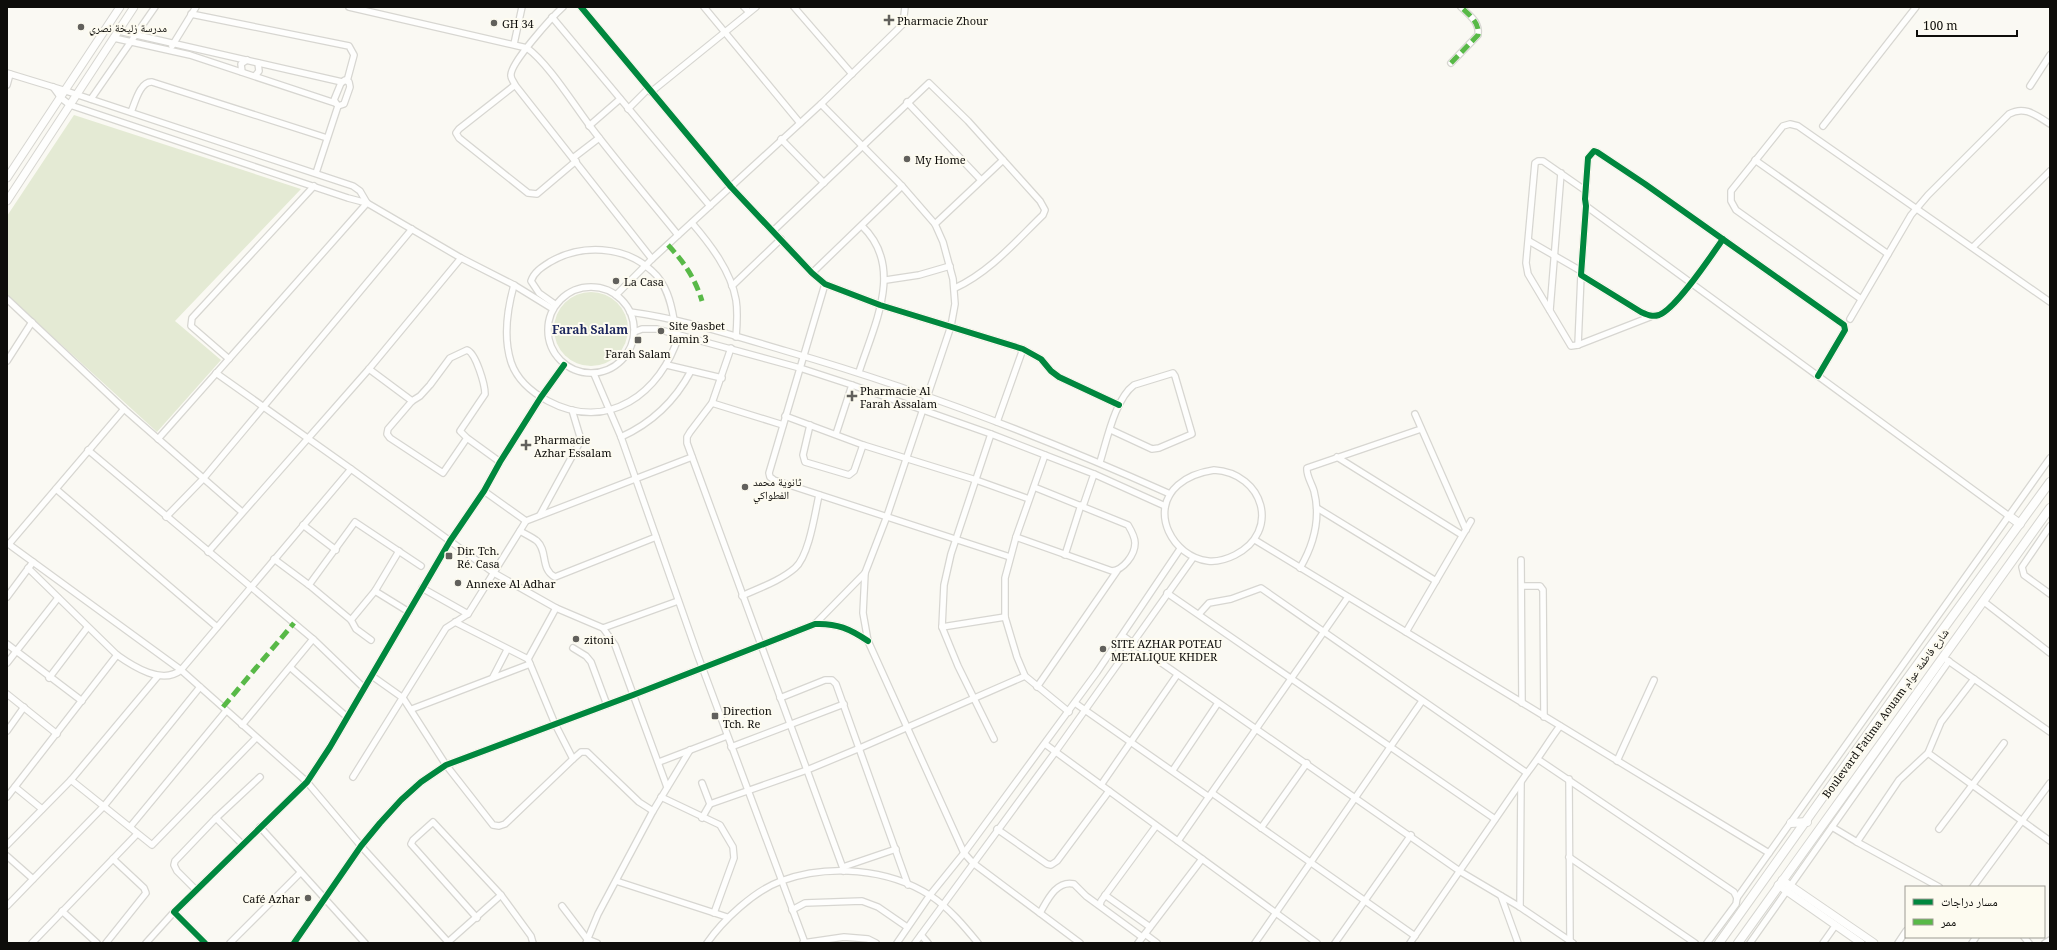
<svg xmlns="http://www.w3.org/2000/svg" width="2057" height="950" font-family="'Noto Serif','Noto Naskh Arabic',serif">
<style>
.green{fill:#e4ead4}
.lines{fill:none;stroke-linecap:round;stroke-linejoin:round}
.minor-casing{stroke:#d7d6d1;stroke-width:8}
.tertiary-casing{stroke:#d7d6d1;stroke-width:9}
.secondary-casing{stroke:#d7d6d1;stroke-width:10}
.minor{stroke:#fefefd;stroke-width:5.5}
.tertiary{stroke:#fefefd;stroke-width:7}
.secondary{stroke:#fefefd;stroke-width:8}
.quiet{stroke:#58b947;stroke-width:5;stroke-dasharray:10 5;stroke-linecap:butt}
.cycleway-casing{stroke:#fdfbf0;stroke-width:8}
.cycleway{stroke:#00873e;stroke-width:6}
.poi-dot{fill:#61605c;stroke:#fdfbf0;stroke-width:1.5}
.labels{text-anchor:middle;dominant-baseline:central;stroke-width:4;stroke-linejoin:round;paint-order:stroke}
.poi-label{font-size:11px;fill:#0e0d0a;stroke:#fdfbf0;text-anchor:start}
.street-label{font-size:11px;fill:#0e0d0a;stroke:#fdfbf0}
.neighbourhood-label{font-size:12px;font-weight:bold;fill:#1a255d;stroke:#fdfbf0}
</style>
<rect width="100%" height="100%" fill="#faf9f3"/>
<g class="green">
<polygon points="74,115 301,189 175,321 221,360 157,432 7,295 7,216"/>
<circle cx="591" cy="329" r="37"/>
</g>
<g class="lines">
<g class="minor-casing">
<g id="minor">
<path d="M349 7 527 48C548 63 574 105 590 126 618 163 649 199 678 235"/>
<path d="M563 7C553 16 509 64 511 76 511 79 514 82 515 85L652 259"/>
<polyline points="581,7 731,187 812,273 825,284 880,305 1023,349 1041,359 1051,371 1059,377 1119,405"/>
<polyline points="704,7 800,123"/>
<polyline points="744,7 749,12"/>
<polyline points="794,7 852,74"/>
<polyline points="191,14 349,46 354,55 347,81"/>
<polyline points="552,17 710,206"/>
<polyline points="119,31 342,82"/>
<polyline points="114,38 190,55 335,103"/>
<polyline points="514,44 522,7"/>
<polyline points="172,46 196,7"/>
<path d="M1451 63 1478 35C1480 22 1469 15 1461 7"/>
<polyline points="242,72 241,64 247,60"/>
<polyline points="7,73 66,91 353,186 360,191 367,203"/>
<polyline points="255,76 259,71 258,63"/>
<polygon points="345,80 349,82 350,87 344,104 338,106 334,100 341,83"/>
<polyline points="7,85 10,74"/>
<polyline points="515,85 459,129 456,133 459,138 528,193 537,194 576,161"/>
<polyline points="2030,86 2050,55"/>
<polyline points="53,87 61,98 70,105 348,198 367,203 461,258 514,285 553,309"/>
<polyline points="651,92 756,7"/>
<polyline points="91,99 155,7"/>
<polyline points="907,102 981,180"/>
<polyline points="628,109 648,89"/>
<path d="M131 112C135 103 140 81 152 82L327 138"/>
<polyline points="589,126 620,99"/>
<polyline points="1823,126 1916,7"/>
<polyline points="781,139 824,183"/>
<polyline points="573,158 599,138"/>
<polyline points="1755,160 1888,254"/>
<polyline points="316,173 338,106"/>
<polyline points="1586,191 1543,161 1538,161 1535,163 1526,263 1528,274 1571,346 1578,345 1650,317"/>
<polyline points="1586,206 2009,516"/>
<path d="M692 223C710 244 731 271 736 300 738 312 737 325 736 337"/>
<polyline points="935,224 1003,160"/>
<path d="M773 231 929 83 968 121 1040 201 1045 210 1043 215C1016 241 990 272 955 288"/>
<path d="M1723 239C1711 256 1676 309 1659 315 1652 317 1648 315 1641 312L1581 275 1586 206 1585 199 1588 158 1594 151 1597 152 1645 184 1844 325 1845 330 1818 376"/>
<polyline points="1529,241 1581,271"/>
<polyline points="1973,247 2050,171"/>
<polyline points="812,273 902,186"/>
<polyline points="886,280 919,275 950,266"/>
<polyline points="825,284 769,473 770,477 774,480 1010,557"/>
<path d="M514 285C507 310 503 337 511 362 517 380 533 393 548 401 608 433 661 393 679 335"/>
<polyline points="732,286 781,239"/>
<circle cx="591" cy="330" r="43"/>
<polyline points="616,295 652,259 821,104 897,30 903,24 905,7"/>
<polyline points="7,299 124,409 242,512"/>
<polyline points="1861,299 1736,210 1731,201 1731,191 1783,126 1790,124 1798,126 2050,302"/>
<path d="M556 305 539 293 531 281C534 272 542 267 550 262 581 244 624 245 652 271 666 283 671 302 674 320"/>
<polyline points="1550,310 1561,173"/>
<path d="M630 312C683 319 735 336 786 351 918 389 1045 438 1170 494"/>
<path d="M1850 319 1911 215 1928 195 2009 114C2025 105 2037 116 2050 124"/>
<polyline points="634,332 642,329 657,329 800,368 852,385 991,434 1094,474 1165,506"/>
<polyline points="1578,345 1581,275"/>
<polyline points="731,348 712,403 690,432 687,437 687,443 844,871"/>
<polyline points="229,359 191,326 192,318 314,186"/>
<polyline points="7,361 32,322"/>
<polyline points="667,365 722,378"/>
<polyline points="369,369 412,401"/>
<path d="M859 372C874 325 905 267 862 226"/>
<polyline points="216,373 351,469 494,573 556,608 603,628 615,645 667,787"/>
<polyline points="594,374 621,437 698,656 805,943"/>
<polyline points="712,403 783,425"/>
<polyline points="1415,414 1466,530"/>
<polyline points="785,416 863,445 976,480 1029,499"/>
<polyline points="997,422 1023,349"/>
<polyline points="810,425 803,455 805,462 849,475 854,471 863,445"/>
<polyline points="836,434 852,385"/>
<polyline points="991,434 951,554 944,585 942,627 958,666 994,739"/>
<path d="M621 437C652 423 675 401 691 371"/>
<path d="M467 438 443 473 390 438 387 434 388 429 412 401 420 396 430 385 450 358 467 350C476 353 485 385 485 394L460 431 467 438 500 462"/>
<polyline points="158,439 367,203"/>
<polyline points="88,450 313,639 364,688"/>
<polyline points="1045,455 1016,537 1005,578 1005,617 1017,657 1025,676 1069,712"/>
<polyline points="1337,457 1462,535"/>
<path d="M1100 462C1107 440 1115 399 1134 385L1173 373 1175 376 1192 434 1159 448 1152 449 1111 430"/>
<path d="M1214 470C1264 473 1281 532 1235 555 1227 559 1217 562 1208 561 1173 557 1148 511 1178 485 1188 476 1201 472 1214 470Z"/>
<polyline points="56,489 217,627"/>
<polyline points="484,491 526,521"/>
<polyline points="1083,506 1094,474"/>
<polyline points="1317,508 1436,581"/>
<polyline points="540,515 581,440 572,410"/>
<polyline points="166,517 203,479 412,229"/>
<polyline points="303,525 336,550"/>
<polyline points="2050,526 2022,567 2024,575 2050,594"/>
<path d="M520 531C525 534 532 537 537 541 548 551 540 569 555 577L656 537"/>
<path d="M1016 537 1112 571C1123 570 1135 555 1135 543 1135 537 1131 530 1128 525L1034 487"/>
<polyline points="1255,540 1769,853"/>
<polyline points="7,543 181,670 307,782 361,846 449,943"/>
<polyline points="9,544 124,409"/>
<polyline points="208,552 369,369 461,258"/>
<polyline points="1065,555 1081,505"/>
<polyline points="274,559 309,585 351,620 356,629 371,640"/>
<polyline points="1521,560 1522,703"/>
<path d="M28 568 117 655C134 667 162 685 181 670L351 469"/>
<path d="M1300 568C1314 544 1321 518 1314 491 1312 484 1306 475 1307 468L1421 429"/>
<polyline points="865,573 863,613 868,641 964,853 973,863 1080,943"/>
<polyline points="309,585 355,522 421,566"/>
<polyline points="1522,586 1540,586 1543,590 1544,717"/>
<polyline points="422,588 468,614"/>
<polyline points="375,591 409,612"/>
<polyline points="1167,593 1495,819"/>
<path d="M742 596C759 588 780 581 795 568 809 556 815 513 819 495"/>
<polyline points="7,597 33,562"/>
<polyline points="1983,601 2050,653"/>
<polyline points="556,608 528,659 555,724 573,759 581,752 587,752 639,802 653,811"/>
<polyline points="1199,614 1209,603 1231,599 1261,588 1527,773"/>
<polyline points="351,620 375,591 399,551"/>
<polyline points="455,622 528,659"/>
<polyline points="815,624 865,573 887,516 951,326 955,304 953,279 943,242 935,224 902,186 821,104"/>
<polyline points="942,627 1005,617"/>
<polyline points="603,628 678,601"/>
<polyline points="1406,632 1471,521"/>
<polyline points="1123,636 1461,872 1520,907 1573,943"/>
<polyline points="7,644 82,701"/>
<polyline points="573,648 586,656 591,662 607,705"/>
<polyline points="1947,660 2050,732"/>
<polyline points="7,663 58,598"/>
<polyline points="291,668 347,717"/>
<polyline points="372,676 403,698 446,765 493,825 499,826 505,824 573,759"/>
<polyline points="493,677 507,650"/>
<polyline points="49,678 87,628"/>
<polyline points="1037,687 1117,571"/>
<polyline points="7,694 57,734"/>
<polyline points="780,698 825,680 832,680 836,684 908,885"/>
<polyline points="1075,703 1209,797"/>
<polyline points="412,709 530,664"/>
<polyline points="242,725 313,639"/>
<polyline points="7,731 24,707"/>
<polyline points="1045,744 1317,943"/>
<polyline points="731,747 844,704"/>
<polyline points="1928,753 2050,841"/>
<polyline points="1539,760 1734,892 1737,898 1736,904 1707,943"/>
<polyline points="1617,761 1654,680"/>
<polyline points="659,762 727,736"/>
<polyline points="1173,770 1218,703"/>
<polyline points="353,777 446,628 468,614 526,521 692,457"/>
<polyline points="1569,779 1570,941"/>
<polyline points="71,780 152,845 256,738"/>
<polyline points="1101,785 1177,675"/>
<polyline points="15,787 42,809"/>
<polyline points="1212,793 1415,936"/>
<polyline points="7,797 117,655"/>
<polyline points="661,797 720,825 733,847 734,858 714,913"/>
<polyline points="710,804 807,770 860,748 1025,676"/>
<polyline points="216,818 242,844"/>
<polyline points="702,818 710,804 702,783"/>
<polyline points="130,827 226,711"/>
<polyline points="260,827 365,943"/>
<polyline points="1832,827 1857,842 1939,887"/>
<polyline points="1261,828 1307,763"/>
<polyline points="997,829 1047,864 1051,865 1057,861 1109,791"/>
<polyline points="1939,829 2004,743"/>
<polyline points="1178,841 1348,597"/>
<polyline points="1857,842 1899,780 1928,753 1941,722 1974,679"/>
<polyline points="7,845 71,780 158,676"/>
<polyline points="7,856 33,879"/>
<polyline points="1569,857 1695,943"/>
<polyline points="843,867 896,849"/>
<polyline points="616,881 727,917"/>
<polyline points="1973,887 2050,783"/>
<polyline points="196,890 177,871 174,865 175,861 216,818 260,777"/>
<polyline points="1105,895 1150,927"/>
<polyline points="1501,896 1518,943"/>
<polyline points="1737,898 2050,458"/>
<polyline points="1100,905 1101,901 1156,826"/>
<polyline points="7,906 104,806 200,687"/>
<polyline points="562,906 587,939 597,943"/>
<polyline points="1520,907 1521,783"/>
<polyline points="792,910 805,903 862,901 878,907 907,927"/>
<polyline points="62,911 97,943"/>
<path d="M1040 913C1047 901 1056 880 1074 884L1086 896 1142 937"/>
<polyline points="477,918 411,844 413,840 433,822 501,895 531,936 533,943"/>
<polyline points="1145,934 1157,943"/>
<polyline points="921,935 928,943"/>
<polyline points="2024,937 2029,943"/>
<polyline points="32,943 137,834"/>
<polyline points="106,943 146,893 144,888 113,859"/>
<polyline points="146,943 174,912"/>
<polyline points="205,943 174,912 307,782 330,747 450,541 484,491 500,462 541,397 564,365"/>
<polyline points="230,943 300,873"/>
<path d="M294 943 361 846 380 823 401 800 421 782 446 765 633 695 815 624C837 623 850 629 868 641"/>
<polyline points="447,943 501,895"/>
<polyline points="586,943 598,914 653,811 690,750"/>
<path d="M707 943C723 920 754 891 781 881 828 864 888 868 931 896 949 908 964 926 978 943"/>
<polyline points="803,943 844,937 868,939 876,943"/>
<polyline points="897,943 930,895 964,853 1097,672 1180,549"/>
<polyline points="915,943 1056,751 1193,558"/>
<polyline points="1138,943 1202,859"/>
<polyline points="1255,943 1422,701"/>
<polyline points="1335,943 1411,835"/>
<path d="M1410 943 1527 773C1539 758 1548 742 1560 726"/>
<polyline points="1750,943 1949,661"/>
<polyline points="1823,943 1835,926"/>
<polyline points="1898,943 1906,931"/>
<polyline points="1972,943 1976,937"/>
<polyline points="2045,943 2050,940"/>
</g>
</g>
<g class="tertiary-casing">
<g id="tertiary">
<polyline points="7,178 120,7"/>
<polyline points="7,201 134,7"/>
<polyline points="1782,880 1874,943"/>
<polyline points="1778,885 1861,943"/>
</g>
</g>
<g class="secondary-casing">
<g id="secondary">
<polyline points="2009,516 2020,524"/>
<polyline points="1791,823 1807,822"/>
<polyline points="1719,943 1904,683 2050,482"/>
<polyline points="1738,943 2050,508"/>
</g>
</g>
<use href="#minor" class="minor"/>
<use href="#tertiary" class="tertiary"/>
<use href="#secondary" class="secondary"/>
<g class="quiet">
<path d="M1451 63 1478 35C1480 22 1469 15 1461 7"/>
<path d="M668 245C684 262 695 278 702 301"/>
<polyline points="223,707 294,623"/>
</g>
<g class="cycleway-casing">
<g id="cycleway">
<polyline points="581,7 731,187 812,273 825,284 880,305 1023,349 1041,359 1051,371 1059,377 1119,405"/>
<path d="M1723 239C1711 256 1676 309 1659 315 1652 317 1648 315 1641 312L1581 275 1586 206 1585 199 1588 158 1594 151 1597 152 1645 184 1844 325 1845 330 1818 376"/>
<polyline points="205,943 174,912 307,782 330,747 450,541 484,491 500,462 541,397 564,365"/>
<path d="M294 943 361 846 380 823 401 800 421 782 446 765 633 695 815 624C837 623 850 629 868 641"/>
</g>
</g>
<use href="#cycleway" class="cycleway"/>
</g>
<g class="poi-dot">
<path d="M887 14h4v4h4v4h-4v4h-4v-4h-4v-4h4z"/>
<circle cx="494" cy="23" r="4"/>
<circle cx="81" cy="27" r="4"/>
<circle cx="907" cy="159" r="4"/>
<circle cx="616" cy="281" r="4"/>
<circle cx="661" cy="331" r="4"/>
<rect x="634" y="336" width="8" height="8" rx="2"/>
<path d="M850 390h4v4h4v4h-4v4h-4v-4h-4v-4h4z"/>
<path d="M524 439h4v4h4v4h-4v4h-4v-4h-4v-4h4z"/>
<circle cx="745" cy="487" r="4"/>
<rect x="445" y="552" width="8" height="8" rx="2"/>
<circle cx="458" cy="583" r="4"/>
<circle cx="576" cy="639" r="4"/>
<circle cx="1103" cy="649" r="4"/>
<rect x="711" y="712" width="8" height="8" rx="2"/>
<circle cx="308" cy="898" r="4"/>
</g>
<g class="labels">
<g class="poi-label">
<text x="897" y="20">Pharmacie Zhour</text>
<text x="502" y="23">GH 34</text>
<text x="89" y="27">مدرسة زليخة نصري</text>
<text x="915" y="159">My Home</text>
<text x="624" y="281">La Casa</text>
<text x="669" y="325">Site 9asbet<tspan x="669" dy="13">lamin 3</tspan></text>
<text x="638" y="353" text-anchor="middle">Farah Salam</text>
<text x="860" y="390">Pharmacie Al<tspan x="860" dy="13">Farah Assalam</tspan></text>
<text x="534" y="439">Pharmacie<tspan x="534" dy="13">Azhar Essalam</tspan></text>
<text x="753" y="481">ثانوية محمد<tspan x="753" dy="13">الفطواكي</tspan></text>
<text x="457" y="550">Dir. Tch.<tspan x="457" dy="13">Ré. Casa</tspan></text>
<text x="466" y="583">Annexe Al Adhar</text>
<text x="584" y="639">zitoni</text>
<text x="1111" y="643">SITE AZHAR POTEAU<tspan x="1111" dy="13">METALIQUE KHDER</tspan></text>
<text x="723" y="710">Direction<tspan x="723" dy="13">Tch. Re</tspan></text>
<text x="300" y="898" text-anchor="end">Café Azhar</text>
</g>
<g class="street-label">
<text transform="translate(1885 713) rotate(-54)">Boulevard Fatima Aouam شارع فاطمة عوام</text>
</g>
<g class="neighbourhood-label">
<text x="590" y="329">Farah Salam</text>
</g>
</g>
<rect width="2057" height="950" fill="none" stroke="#0e0d0a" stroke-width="16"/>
<rect x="1905" y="886" width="140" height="52" fill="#fdfbf0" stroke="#9d9c94"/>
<rect x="1913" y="899" width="20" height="6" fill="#00873e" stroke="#9d9c94"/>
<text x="1941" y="906" font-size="12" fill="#0e0d0a">مسار دراجات</text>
<rect x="1913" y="919" width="20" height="6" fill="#58b947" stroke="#9d9c94"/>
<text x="1941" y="926" font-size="12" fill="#0e0d0a">ممر</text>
<path d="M1917 30v6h100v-6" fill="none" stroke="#0e0d0a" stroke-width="2"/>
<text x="1923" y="30" font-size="12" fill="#0e0d0a" stroke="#fdfbf0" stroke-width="3" paint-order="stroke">100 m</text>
</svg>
